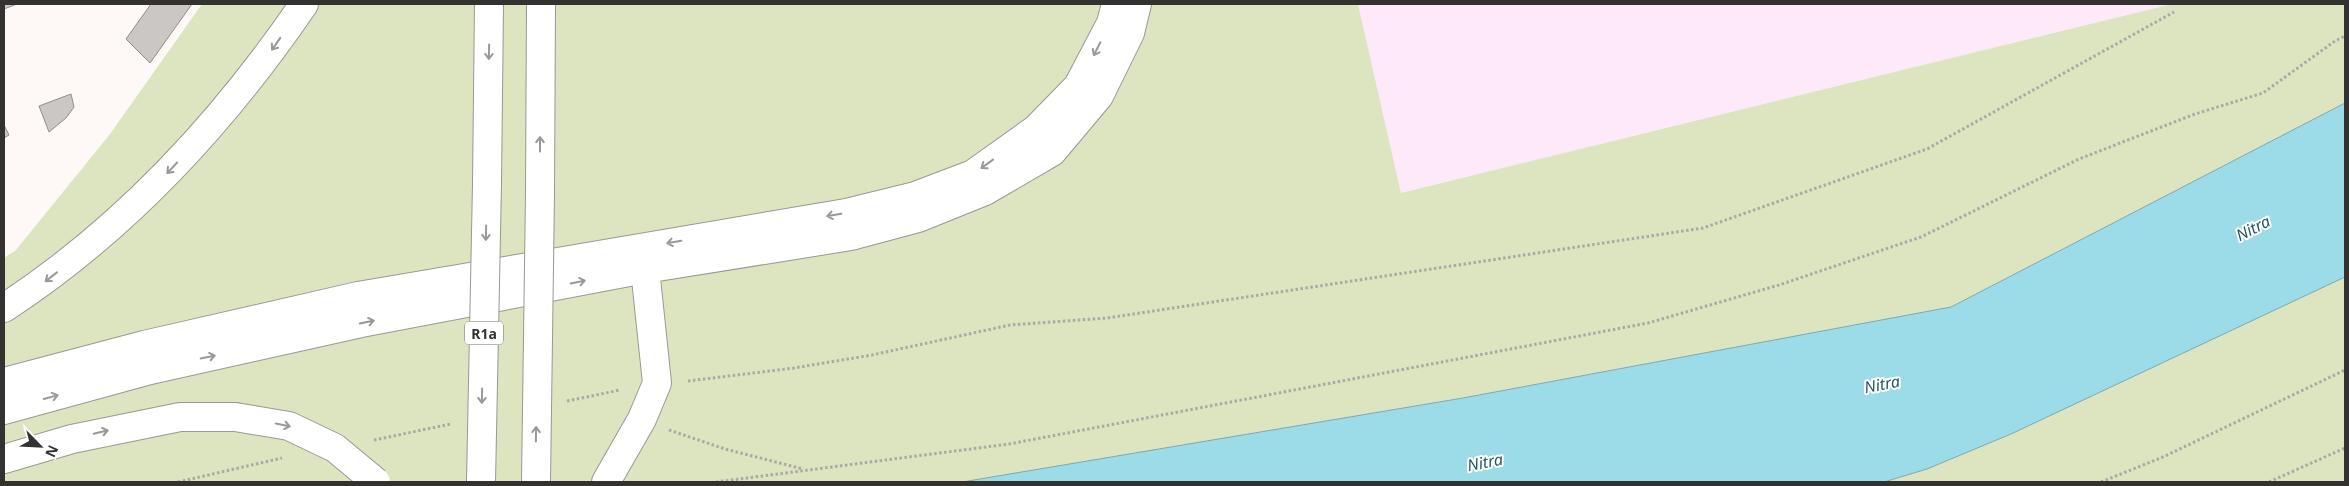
<svg xmlns="http://www.w3.org/2000/svg" width="2349" height="486" font-family="'Noto Sans',sans-serif">
<style>
.industrial{fill:#fee9f9}
.green{fill:#dce5c0}
.water{fill:#9cdbe8;stroke:#7da8b1}
.building{fill:#cbc7c4;stroke:#918d8a}
.lines{fill:none;stroke-linecap:round;stroke-linejoin:round}
.minor-casing{stroke:#9b9794;stroke-width:30}
.highway-casing{stroke:#9b9794;stroke-width:30}
.path{stroke:#aca8a6;stroke-width:3;stroke-dasharray:2.5 2.5;stroke-linecap:butt}
.minor{stroke:#fff;stroke-width:28}
.highway{stroke:#fff;stroke-width:28}
.highway-bridge-casing{stroke:#9b9794;stroke-width:30;stroke-linecap:butt}
.highway-bridge{stroke:#fff;stroke-width:28}
.oneway{stroke:#9a9898}
.labels{text-anchor:middle;dominant-baseline:central;stroke-width:4;stroke-linejoin:round;paint-order:stroke}
.shield{fill:#fff;stroke:#71706f;stroke-width:1}
.shield-label{font-size:14px;font-weight:bold;fill:#343231}
.water-label{font-size:16px;font-style:italic;fill:#225761;stroke:#fff}
</style>
<rect width="100%" height="100%" fill="#fef9f6"/>
<polygon class="industrial" points="1358,4 2172,4 1401,193"/>
<g class="green">
<polygon points="202,4 1358,4 1401,193 2172,4 2345,4 2345,103 1951,307 1463,398 962,482 4,482 4,258 16,250 110,134"/>
<polygon points="2345,277 2345,482 1884,482 1927,469 2011,434"/>
</g>
<polygon class="water" points="2345,103 2345,277 2011,434 1927,469 1884,482 962,482 1463,398 1951,307"/>
<g class="building">
<polygon points="4,4 17,4 4,9"/>
<polygon points="151,4 192,4 150,63 126,39"/>
<polygon points="71,94 74,107 66,118 49,132 39,106"/>
<polygon points="4,125 9,135 4,138"/>
</g>
<g class="lines">
<g class="minor-casing">
<polyline id="minor" points="606,482 642,419 657,383 645,269"/>
</g>
<g class="highway-casing">
<g id="highway">
<polyline points="487,184 489,4"/>
<polyline points="540,193 541,4"/>
<path d="M4 308C125 229 222 124 304 4"/>
<polyline points="4,382 144,345 358,296 846,213 915,196 973,174 1036,129 1078,86 1111,23 1116,4"/>
<polyline points="4,410 150,370 361,323 645,269 851,236 918,218 985,191 1052,152 1099,96 1130,33 1137,4"/>
<polyline points="4,459 72,439 180,417 235,417"/>
</g>
</g>
<g class="path">
<polyline points="688,381 794,368 872,355 1010,325 1107,318 1703,228 1927,149 2174,12"/>
<polyline points="567,401 620,390"/>
<polyline points="669,430 725,449 803,469"/>
<polyline points="374,440 451,424"/>
<polyline points="178,482 282,458"/>
<polyline points="716,482 1009,444 1648,323 1779,285 1921,237 2079,159 2195,114 2263,93 2335,41 2345,36"/>
<polyline points="2101,482 2163,457 2345,370"/>
<polyline points="2269,482 2345,448"/>
</g>
<use href="#minor" class="minor"/>
<use href="#highway" class="highway"/>
<g class="highway-bridge-casing">
<g id="highway-bridge">
<polyline points="235,417 289,426 335,448 376,482"/>
<polyline points="481,482 487,184"/>
<polyline points="536,482 540,193"/>
</g>
</g>
<use href="#highway-bridge" class="highway-bridge"/>
</g>
<defs><path id="oneway-shaft" d="M-6 0H5M1.5-3L5.5 0L1.5 3" fill="none" stroke-width="1.6" stroke-linecap="round" stroke-linejoin="round" transform="scale(1.25)"/></defs>
<g class="oneway">
<use href="#oneway-shaft" transform="translate(276 44) rotate(125)"/>
<use href="#oneway-shaft" transform="translate(1097 49) rotate(117)"/>
<use href="#oneway-shaft" transform="translate(489 52) rotate(91)"/>
<use href="#oneway-shaft" transform="translate(540 144) rotate(-90)"/>
<use href="#oneway-shaft" transform="translate(987 164) rotate(144)"/>
<use href="#oneway-shaft" transform="translate(172 168) rotate(133)"/>
<use href="#oneway-shaft" transform="translate(834 215) rotate(170)"/>
<use href="#oneway-shaft" transform="translate(486 233) rotate(91)"/>
<use href="#oneway-shaft" transform="translate(674 242) rotate(170)"/>
<use href="#oneway-shaft" transform="translate(51 277) rotate(142)"/>
<use href="#oneway-shaft" transform="translate(578 282) rotate(-11)"/>
<use href="#oneway-shaft" transform="translate(367 322) rotate(-11)"/>
<use href="#oneway-shaft" transform="translate(208 357) rotate(-12)"/>
<use href="#oneway-shaft" transform="translate(482 396) rotate(91)"/>
<use href="#oneway-shaft" transform="translate(51 397) rotate(-15)"/>
<use href="#oneway-shaft" transform="translate(283 425) rotate(12)"/>
<use href="#oneway-shaft" transform="translate(101 432) rotate(-13)"/>
<use href="#oneway-shaft" transform="translate(536 434) rotate(-89)"/>
</g>
<g class="labels">
<rect class="shield" x="465" y="321.5" width="38" height="23" rx="4"/>
<g class="shield-label">
<text x="484" y="333">R1a</text>
</g>
<g class="water-label">
<text transform="translate(2253 228) rotate(-27)">Nitra</text>
<text transform="translate(1882 384) rotate(-11)">Nitra</text>
<text transform="translate(1485 462) rotate(-11)">Nitra</text>
</g>
</g>
<rect width="2349" height="486" fill="none" stroke="#343231" stroke-width="10"/>
<g transform="translate(40 446) rotate(114)" stroke="#ffffff" stroke-width="4" paint-order="stroke">
<path d="M0-4L9 19L0 12L-9 19Z" fill="#343231"/>
<text y="-8" font-size="14" font-weight="bold" text-anchor="middle" fill="#343231">N</text>
</g>
</svg>
